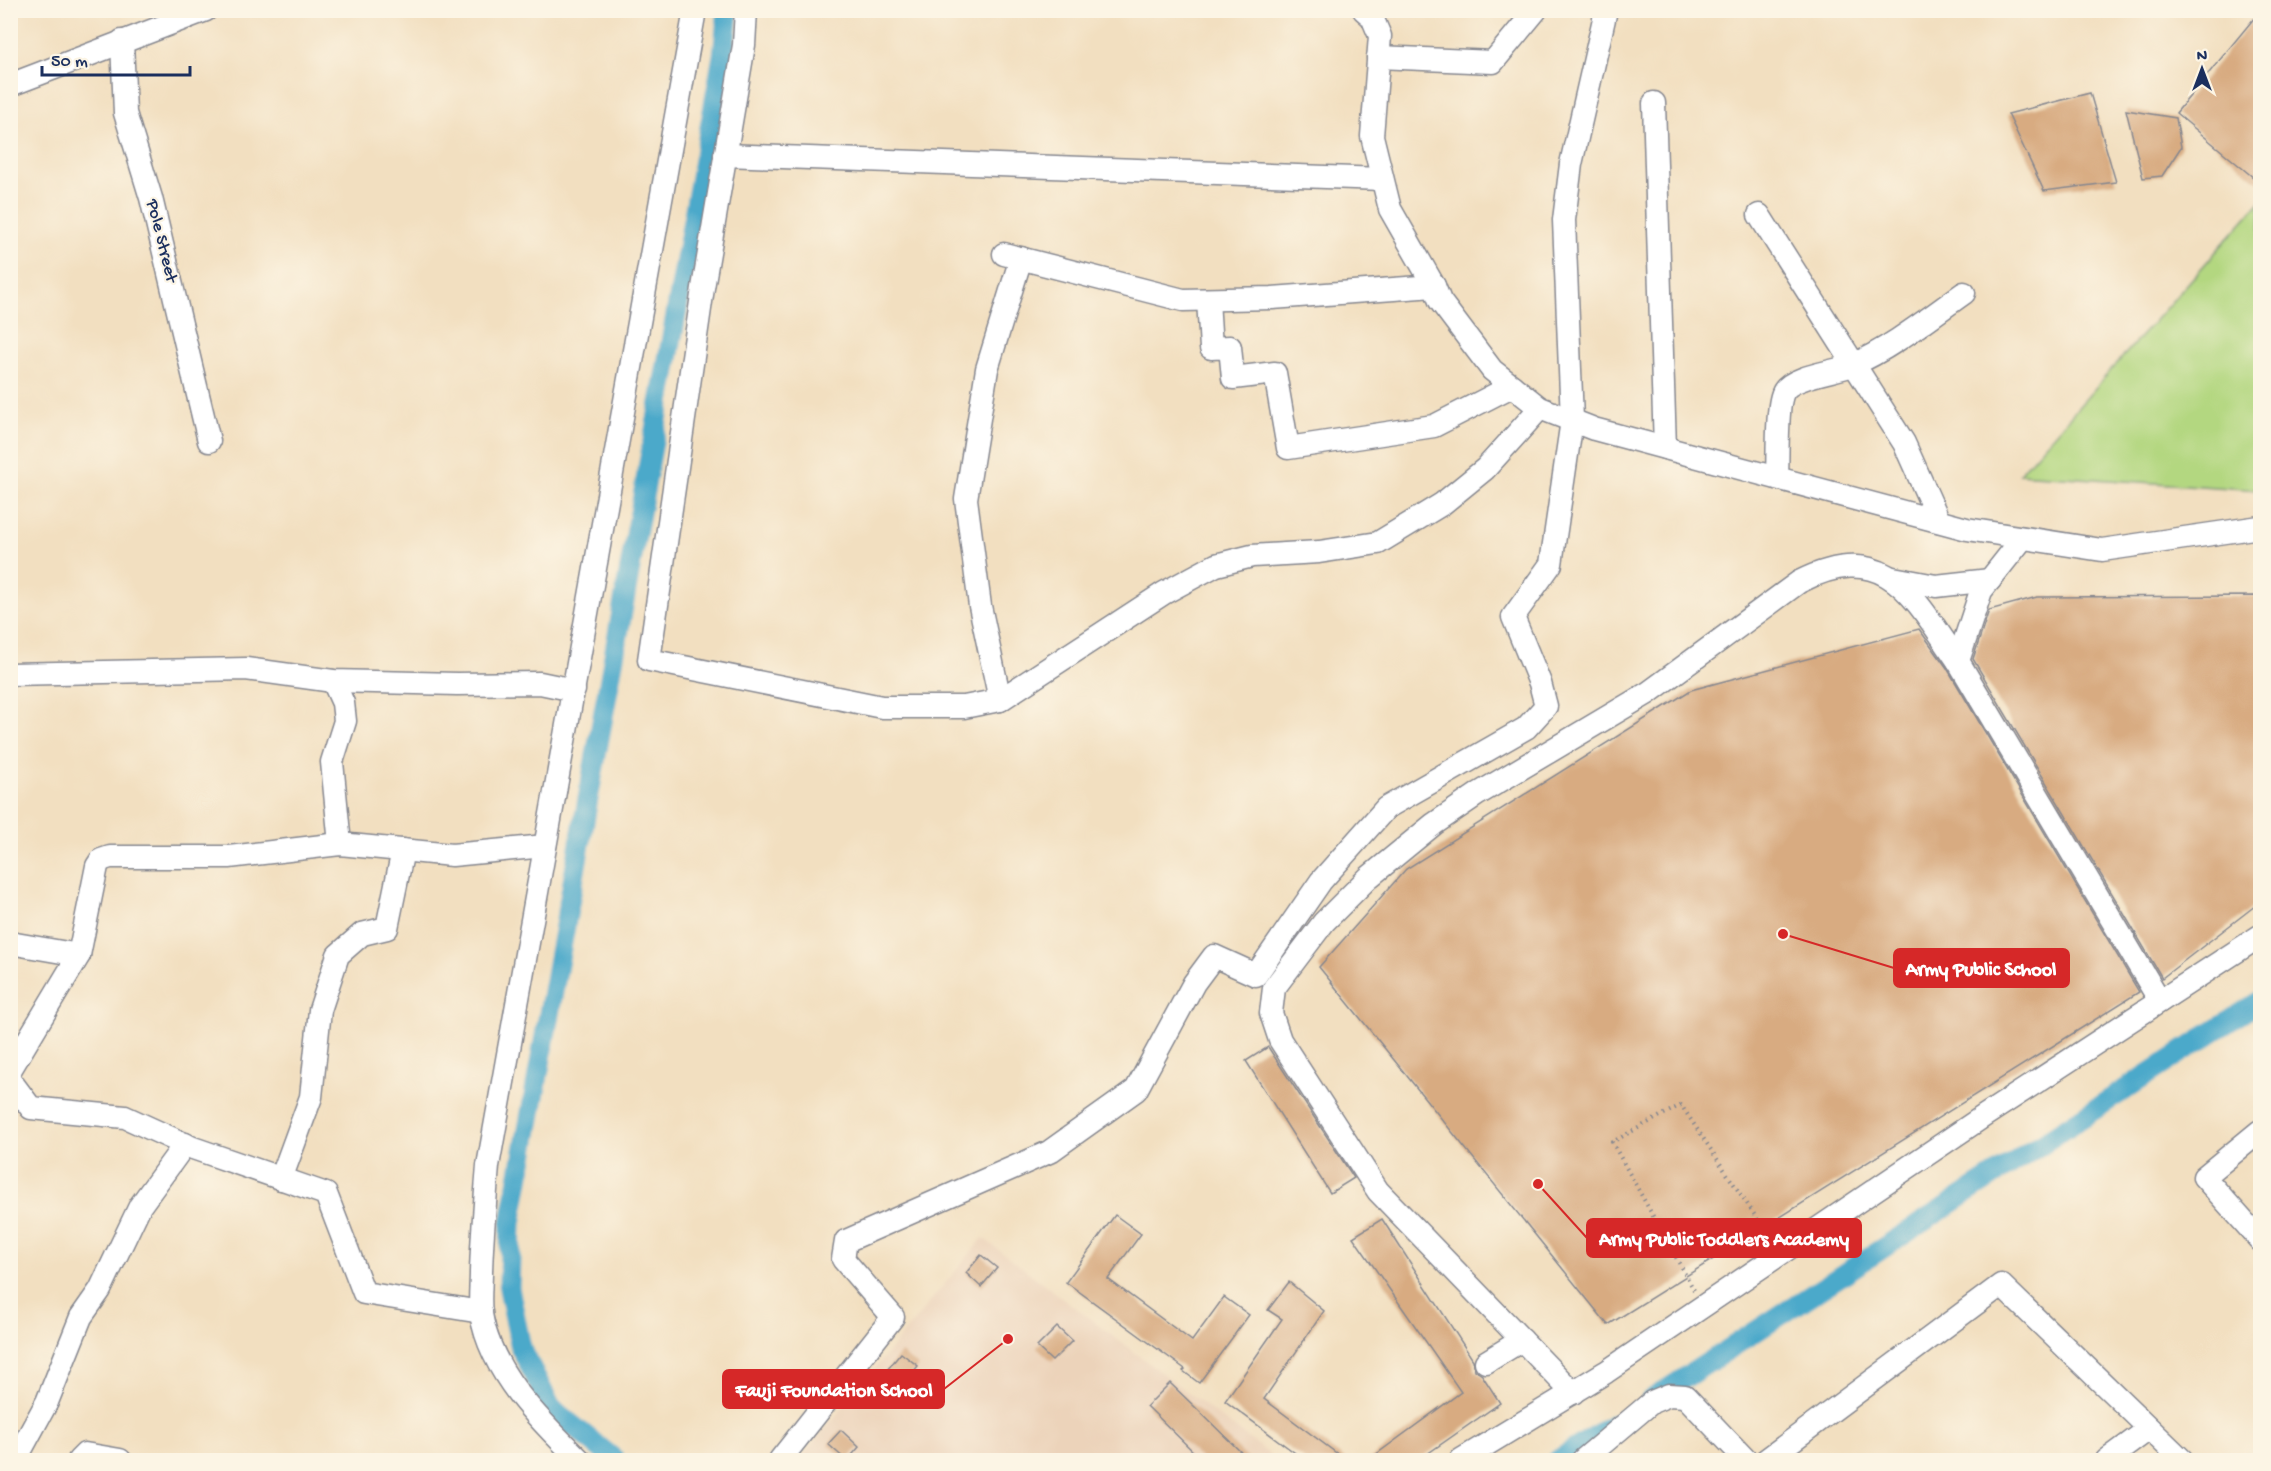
<svg xmlns="http://www.w3.org/2000/svg" width="2271" height="1471" font-family="'Gochi Hand',sans-serif">
<style>
.built{fill:#ecd3ba}
.green{fill:#b3d780;stroke:#67836f;stroke-width:1.5}
.lines{fill:none;stroke-linecap:round;stroke-linejoin:round}
.canal{stroke:#4ca9ca;stroke-width:21}
.building{fill:#d8ab81}
.minor-casing{stroke:#86878f;stroke-width:25}
.path{stroke:#86878f;stroke-width:4;stroke-dasharray:1.5 4.5;stroke-linecap:butt}
.minor{stroke:#fff;stroke-width:22}
.labels{text-anchor:middle;dominant-baseline:central;stroke-width:4.5;stroke-linejoin:round;paint-order:stroke}
.street-label{font-size:18px;fill:#1b2f5e;stroke:#fcf5e5}
.leader{fill:none;stroke:#d62828;stroke-width:2}
.callout-dot{fill:#d62828;stroke:#fcf5e5;stroke-width:2}
.callout{fill:#d62828;stroke:#d62828;stroke-width:2}
.callout-label{font-size:20px;text-anchor:middle;font-weight:bold;fill:#fff}
</style>
<rect width="100%" height="100%" fill="#fcf5e5"/>
<filter id="ink" filterUnits="userSpaceOnUse"><feTurbulence type="fractalNoise" baseFrequency=".0167" numOctaves="2"/><feDisplacementMap in="SourceGraphic" scale="12" xChannelSelector="R" yChannelSelector="G"/><feConvolveMatrix kernelMatrix="1 2 1 2 8 2 1 2 1" color-interpolation-filters="sRGB"/></filter>
<filter id="wash" filterUnits="userSpaceOnUse"><feTurbulence type="fractalNoise" baseFrequency=".008" numOctaves="4" result="noise"/><feDisplacementMap in="SourceGraphic" scale="24" xChannelSelector="R" yChannelSelector="G"/><feGaussianBlur stdDeviation="1.35" result="paint"/><feColorMatrix in="noise" values="0 0 0 0 0 0 0 0 0 0 0 0 0 0 0 0 0 1.4 0 .05"/><feComposite in="paint" operator="in"/></filter>
<g filter="url(#wash)">
<rect width="100%" height="100%" fill="#f2dfc0"/>
<polygon class="built" points="983,1238 1277,1460 799,1460"/>
<polygon class="green" points="2260,202 2260,490 2019,474"/>
<g class="lines">
<g class="canal">
<polyline points="1651,1400 2260,1001"/>
<polyline points="615,1460 551,1408 521,1348 509,1288 511,1223 723,56 728,10"/>
<polyline points="1558,1460 1612,1425"/>
</g>
</g>
<g id="blocks">
<g class="building">
<polygon points="2260,11 2260,183 2176,113"/>
<polygon points="2090,93 2116,182 2044,191 2008,114"/>
<polygon points="2126,110 2176,118 2181,147 2162,176 2143,178"/>
<polygon points="2260,596 2260,902 2162,978 1973,659 1989,610 2037,597"/>
<polygon points="1919,629 1947,668 2139,992 1608,1325 1319,967 1406,869 1691,690"/>
<polygon points="1268,1047 1354,1178 1330,1193 1246,1061"/>
<polygon points="1115,1215 1141,1234 1108,1279 1192,1341 1224,1297 1249,1315 1199,1383 1183,1371 1185,1369 1066,1282"/>
<polygon points="1382,1219 1473,1360 1475,1370 1482,1375 1500,1403 1417,1461 1367,1461 1461,1392 1353,1237"/>
<polygon points="981,1255 997,1268 981,1287 966,1273"/>
<polygon points="1289,1282 1324,1311 1264,1399 1347,1461 1306,1461 1225,1401 1282,1319 1268,1310"/>
<polygon points="1057,1327 1072,1341 1052,1361 1037,1347"/>
<polygon points="901,1353 918,1366 886,1406 869,1392"/>
<polygon points="1170,1383 1195,1407 1250,1461 1203,1461 1147,1406"/>
<polygon points="841,1430 859,1447 847,1461 828,1444"/>
</g>
</g>
</g>
<g filter="url(#ink)">
<use href="#blocks" fill-opacity="0" stroke="#86878f" stroke-width="1.5"/>
<g class="lines">
<g class="minor-casing">
<g id="minor">
<polyline points="746,10 744,45 703,288 649,660 882,707 964,707 1000,700 1164,593 1216,565 1252,556 1319,552 1378,543 1442,504 1485,469 1540,408"/>
<polyline points="1364,10 1372,17 1380,36 1372,136 1390,209 1434,286 1440,301 1492,370 1540,408 1594,429 1967,529 2102,550 2260,527"/>
<polyline points="122,41 125,113 151,198 209,441"/>
<polyline points="1378,57 1493,62 1536,10"/>
<polyline points="10,85 206,10"/>
<polyline points="1654,103 1665,448"/>
<polyline points="725,155 1382,179"/>
<polyline points="1759,215 1904,443 1939,521"/>
<polyline points="1004,254 1183,300 1272,298 1434,286"/>
<polyline points="1208,300 1211,348 1230,347 1233,378 1275,373 1288,448 1434,426 1512,386"/>
<path d="M1777 478C1778 461 1776 403 1784 391 1793 376 1835 372 1852 365 1890 349 1930 317 1964 293"/>
<polyline points="2023,538 1981,591 1958,661 2160,1001"/>
<polyline points="1893,578 1936,586 1990,580"/>
<polyline points="10,674 246,669 333,681 457,684 540,683 574,690"/>
<polyline points="333,681 343,703 345,721 332,762 340,844"/>
<polyline points="1000,700 980,606 966,499 987,369 1021,258"/>
<polyline points="10,943 79,955 97,866 101,860 110,857 229,857 340,844 452,855 545,846"/>
<polyline points="10,1070 79,955"/>
<polyline points="10,1080 31,1108 125,1117 193,1148 326,1194 364,1293 481,1312"/>
<polyline points="2260,1131 2204,1177 2260,1240"/>
<polyline points="281,1179 311,1097 320,1010 338,955 362,934 387,928 403,850"/>
<polyline points="1522,1340 1573,1393"/>
<path d="M1486 1362 1522 1340 1378 1191 1280 1040 1271 1013 1274 988 1324 922 1368 878 1434 824 1478 794 1648 693 1799 582C1887 537 1914 598 1958 661"/>
<polyline points="16,1459 47,1402 81,1317 100,1290 140,1206 185,1144"/>
<polyline points="79,1460 85,1454 120,1460"/>
<path d="M580 1460C539 1420 491 1373 481 1314 479 1300 481 1285 481 1272 482 1237 485 1202 488 1166L695 10"/>
<polyline points="780,1460 893,1317 843,1259 846,1241 1049,1152 1136,1090 1194,983 1214,956 1256,975 1321,881 1386,808 1526,728 1546,706 1540,683 1513,617 1551,564 1572,420 1564,220 1571,164 1606,10"/>
<polyline points="1461,1460 1606,1372 1984,1116 2260,936"/>
<polyline points="1583,1460 1652,1402 1669,1395 1685,1396 1746,1460"/>
<polyline points="1766,1460 2001,1285 2182,1460"/>
<polyline points="2107,1460 2149,1429"/>
</g>
</g>
<polyline class="path" points="1694,1290 1612,1142 1681,1105 1770,1238"/>
<use href="#minor" class="minor"/>
</g>
</g>
<g class="labels">
<g class="street-label">
<text transform="translate(161 241) rotate(76)">Pole Street</text>
</g>
</g>
<path class="leader" d="M1783 934L1894 968M1538 1184L1587 1238M1008 1339L944 1389"/>
<g class="callout-dot">
<circle cx="1783" cy="934" r="6"/>
<circle cx="1538" cy="1184" r="6"/>
<circle cx="1008" cy="1339" r="6"/>
</g>
<g class="callout">
<rect x="1894" y="949" width="175" height="38" rx="6"/>
<rect x="1587" y="1219" width="274" height="38" rx="6"/>
<rect x="723" y="1370" width="221" height="38" rx="6"/>
</g>
<g class="callout-label">
<text x="1981" y="975">Army Public School</text>
<text x="1724" y="1245">Army Public Toddlers Academy</text>
<text x="834" y="1396">Fauji Foundation School</text>
</g>
<rect width="2271" height="1471" fill="none" stroke="#fcf5e5" stroke-width="36"/>
<g transform="translate(2202 69)" stroke="#fcf5e5" stroke-width="4.5" paint-order="stroke">
<path d="M0-4.5L10 22L0 15L-10 22Z" fill="#1b2f5e"/>
<text y="-9" font-size="16" font-weight="bold" text-anchor="middle" fill="#1b2f5e">N</text>
</g>
<path d="M42 66v9h148v-9" fill="none" stroke="#1b2f5e" stroke-width="3"/>
<text x="51" y="66" font-size="18" fill="#1b2f5e" stroke="#fcf5e5" stroke-width="4.5" paint-order="stroke">50 m</text>
</svg>
